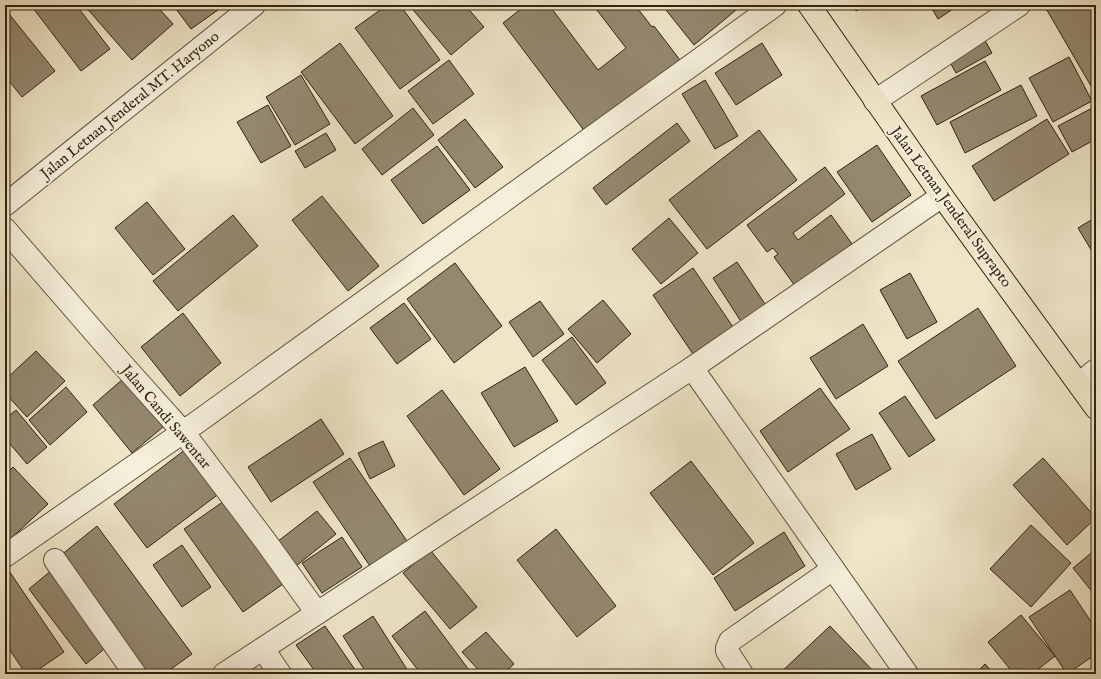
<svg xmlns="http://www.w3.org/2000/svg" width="1101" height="679" font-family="'IM FELL English',serif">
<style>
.building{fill:#948870;stroke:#312310}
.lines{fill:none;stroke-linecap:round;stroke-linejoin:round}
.minor-casing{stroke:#60543e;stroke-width:24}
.major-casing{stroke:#312310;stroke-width:24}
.minor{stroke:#f5efdb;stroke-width:22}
.major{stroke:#efe6c8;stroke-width:22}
.labels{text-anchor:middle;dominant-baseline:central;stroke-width:4;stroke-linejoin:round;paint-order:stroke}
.street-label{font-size:15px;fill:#312310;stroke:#f5efdb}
</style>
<rect width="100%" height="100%" fill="#efe6c8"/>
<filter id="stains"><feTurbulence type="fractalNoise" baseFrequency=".005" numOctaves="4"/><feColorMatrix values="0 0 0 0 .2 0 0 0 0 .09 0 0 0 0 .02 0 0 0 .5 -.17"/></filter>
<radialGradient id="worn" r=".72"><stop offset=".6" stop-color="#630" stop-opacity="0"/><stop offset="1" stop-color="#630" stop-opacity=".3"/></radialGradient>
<g class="building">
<polygon points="37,5 76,5 110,49 81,71 33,8"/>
<polygon points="84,5 156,5 173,24 132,60"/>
<polygon points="173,5 225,5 191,29"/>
<polygon points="387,5 400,5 440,60 400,89 355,28"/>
<polygon points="409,5 465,5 484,27 451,55"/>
<polygon points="526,5 549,5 598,70 626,48 593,5 635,5 652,27 654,26 683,64 589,137 503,23"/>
<polygon points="662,5 742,5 694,45"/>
<polygon points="853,5 866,5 856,11"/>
<polygon points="930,5 959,5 938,19"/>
<polygon points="1044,5 1090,5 1096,15 1096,83 1091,86"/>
<polygon points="5,9 55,71 22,97 5,76"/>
<polygon points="983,37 992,53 956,73 947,57"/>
<polygon points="340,43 393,116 355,144 301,72"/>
<polygon points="762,43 782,75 736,105 715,73"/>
<polygon points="1069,57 1092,101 1053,122 1029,78"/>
<polygon points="449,60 474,94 433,124 408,91"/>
<polygon points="985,61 1001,90 937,125 921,96"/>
<polygon points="301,75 330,124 295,145 266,97"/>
<polygon points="705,80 738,136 715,149 682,94"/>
<polygon points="1021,85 1037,116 965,153 950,122"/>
<polygon points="268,105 291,146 261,163 237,122"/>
<polygon points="1096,106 1096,139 1072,152 1058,126"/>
<polygon points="413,108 434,135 382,175 362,149"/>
<polygon points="465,119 503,167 475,188 438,140"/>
<polygon points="1047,119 1069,154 994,201 972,166"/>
<polygon points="677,123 690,141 606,205 593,188"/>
<polygon points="759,130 797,180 707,249 669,200"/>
<polygon points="326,133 336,150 305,168 295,151"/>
<polygon points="877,145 911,195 872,222 837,172"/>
<polygon points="437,146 470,190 423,224 391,180"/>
<polygon points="1096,153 1096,166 1091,156"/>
<polygon points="825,167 845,194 793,233 798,240 831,215 855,248 798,290 774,257 778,254 773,248 767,252 747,225"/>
<polygon points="322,196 379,266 348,291 292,220"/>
<polygon points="147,202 185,249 153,275 115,228"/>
<polygon points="233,215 258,246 178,311 153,281"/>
<polygon points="1096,217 1096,258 1078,228"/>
<polygon points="669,218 698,253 661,284 632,249"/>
<polygon points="737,262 767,307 742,323 713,278"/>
<polygon points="455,263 502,326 454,363 407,299"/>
<polygon points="693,268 733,327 693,354 653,295"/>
<polygon points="910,273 937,322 907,339 880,290"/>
<polygon points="603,300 631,334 597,363 568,329"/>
<polygon points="540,301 564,334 533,357 509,322"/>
<polygon points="404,303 431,339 397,364 370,328"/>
<polygon points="978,308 1016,366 936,419 898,361"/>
<polygon points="183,313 221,363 180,396 141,347"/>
<polygon points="863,324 888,366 836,399 810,358"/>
<polygon points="572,337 606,383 576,405 542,360"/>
<polygon points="36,351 65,381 27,417 5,393 5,380"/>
<polygon points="525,367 558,421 514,447 481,393"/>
<polygon points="123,379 163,427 132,453 93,405"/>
<polygon points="66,387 87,412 50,445 29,420"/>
<polygon points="820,388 850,429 788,472 760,431"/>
<polygon points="442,390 500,469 464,495 407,416"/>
<polygon points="905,396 935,440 909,457 879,413"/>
<polygon points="16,410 47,447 27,464 5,438 5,419"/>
<polygon points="321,419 344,454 271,502 248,467"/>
<polygon points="872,434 891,469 856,490 836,454"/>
<polygon points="383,441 395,466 370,479 358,453"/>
<polygon points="186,449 220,493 147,548 114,504"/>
<polygon points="350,458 407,541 370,566 313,482"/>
<polygon points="1043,458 1096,518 1067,545 1013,485"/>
<polygon points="691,461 754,543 713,575 650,493"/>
<polygon points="13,467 48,504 5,544 5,475"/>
<polygon points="227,499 286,582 243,612 184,529"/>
<polygon points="317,511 336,534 296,566 277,542"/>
<polygon points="1031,525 1071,563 1031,607 990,569"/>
<polygon points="97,526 192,654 164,674 143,674 60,556"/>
<polygon points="556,529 616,606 577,637 517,560"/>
<polygon points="784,532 805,566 735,611 714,578"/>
<polygon points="342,537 362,567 322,593 302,563"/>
<polygon points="182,545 211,587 182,607 153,565"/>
<polygon points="1096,549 1096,592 1094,594 1073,568"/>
<polygon points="430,550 477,607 450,629 403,573"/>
<polygon points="5,565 64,652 32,674 26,674 5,643"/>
<polygon points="52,570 109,645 86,664 29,589"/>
<polygon points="1070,590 1096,629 1096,654 1067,674 1029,617"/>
<polygon points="1096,605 1096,614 1092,607"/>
<polygon points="425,611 472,674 421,674 392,636"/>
<polygon points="1021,615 1055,656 1032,674 1014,674 988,642"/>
<polygon points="373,616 410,674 367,674 343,636"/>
<polygon points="325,626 358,674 317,674 296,645"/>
<polygon points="830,626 876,674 779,674"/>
<polygon points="486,632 514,664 503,674 482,674 462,652"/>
<polygon points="985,664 994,674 975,674"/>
</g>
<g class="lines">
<g class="minor-casing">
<g id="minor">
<polyline points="875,101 1019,5"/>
<polyline points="5,205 254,5"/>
<polyline points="5,229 123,365 183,432 266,542 317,613"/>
<polyline points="692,368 907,674"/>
<polyline points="1079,384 1096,370"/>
<polyline points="5,556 196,423 775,5"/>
<polyline points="55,560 135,674"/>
<polyline points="263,649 280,674"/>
<polyline points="224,674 692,368 942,196"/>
<polyline points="742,674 727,651 727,648 730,641 833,569"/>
</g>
</g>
<g class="major-casing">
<polyline id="major" points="809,5 942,196 1096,408"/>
</g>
<use href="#minor" class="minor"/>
<use href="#major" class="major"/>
</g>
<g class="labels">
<g class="street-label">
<text transform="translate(130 105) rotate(-39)">Jalan Letnan Jenderal MT. Haryono</text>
<text transform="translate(951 207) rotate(54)">Jalan Letnan Jenderal Suprapto</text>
<text transform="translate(166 417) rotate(50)">Jalan Candi Sawentar</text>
</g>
</g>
<rect width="1101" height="679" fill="none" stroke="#efe6c8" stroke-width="20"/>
<rect x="6" y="6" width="1089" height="667" fill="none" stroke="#312310" stroke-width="2"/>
<rect x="10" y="10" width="1081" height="659" fill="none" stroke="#312310"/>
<rect width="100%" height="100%" filter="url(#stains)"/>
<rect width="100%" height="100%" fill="url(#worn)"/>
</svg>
